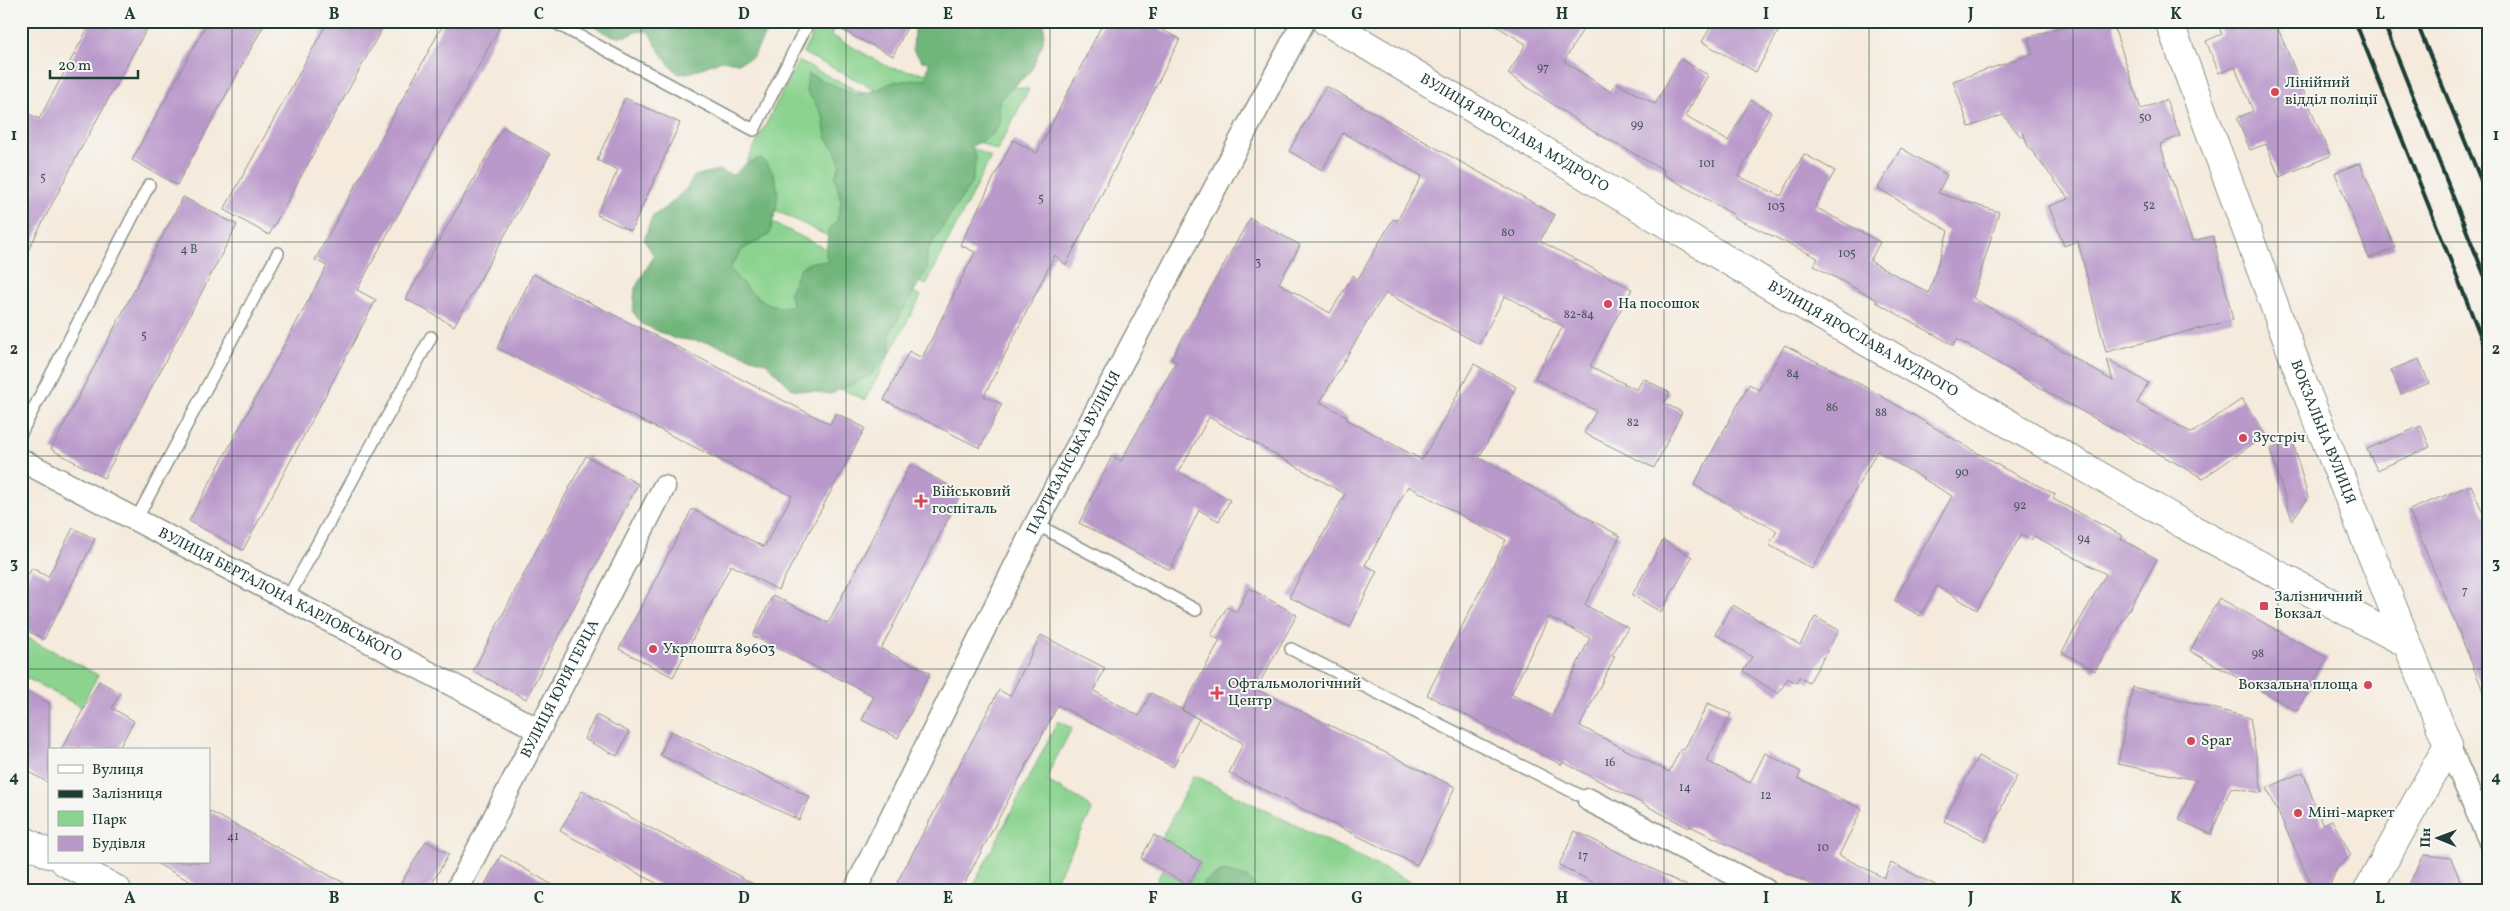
<svg xmlns="http://www.w3.org/2000/svg" width="2510" height="911" font-family="Vollkorn,serif">
<style>
.green{fill:#8bd38f;stroke:#558862}
.forest{fill:#70b57a;stroke:#487957}
.building{fill:#b998ca;fill-rule:evenodd}
.lines{fill:none;stroke-linecap:round;stroke-linejoin:round}
.lane-casing{stroke:#8a9488;stroke-width:14}
.street-casing{stroke:#8a9488;stroke-width:25}
.secondary-casing{stroke:#8a9488;stroke-width:30}
.lane{stroke:#fff;stroke-width:11}
.street{stroke:#fff;stroke-width:22}
.secondary{stroke:#fff;stroke-width:28}
.rail{stroke:#1f3d34;stroke-width:4}
.grid{fill:none;stroke:#1f3d34;stroke-width:1;stroke-opacity:0.55}
.poi-dot{fill:#d1495b;stroke:#f6f6f2;stroke-width:2}
.labels{text-anchor:middle;dominant-baseline:central;stroke-width:4;stroke-linejoin:round;paint-order:stroke}
.number-label{font-size:12px;fill:#46545a}
.poi-label{font-size:15px;fill:#1f3d34;stroke:#f6f6f2;text-anchor:start}
.street-label{font-size:15px;fill:#1f3d34;stroke:#f6f6f2}
.neatline{fill:none;stroke:#1f3d34;stroke-width:2}
.grid-label{font-size:16px;text-anchor:middle;font-weight:bold;fill:#1f3d34}
</style>
<rect width="100%" height="100%" fill="#f6f6f2"/>
<filter id="ink" filterUnits="userSpaceOnUse"><feTurbulence type="fractalNoise" baseFrequency=".02" numOctaves="2"/><feDisplacementMap in="SourceGraphic" scale="10" xChannelSelector="R" yChannelSelector="G"/><feConvolveMatrix kernelMatrix="1 2 1 2 8 2 1 2 1" color-interpolation-filters="sRGB"/></filter>
<filter id="wash" filterUnits="userSpaceOnUse"><feTurbulence type="fractalNoise" baseFrequency=".0096" numOctaves="4" result="noise"/><feDisplacementMap in="SourceGraphic" scale="20" xChannelSelector="R" yChannelSelector="G"/><feGaussianBlur stdDeviation="1.12" result="paint"/><feColorMatrix in="noise" values="0 0 0 0 0 0 0 0 0 0 0 0 0 0 0 0 0 1.4 0 .05"/><feComposite in="paint" operator="in"/></filter>
<g filter="url(#wash)">
<rect width="100%" height="100%" fill="#f5eadc"/>
<g class="green">
<polygon points="819,21 837,21 831,35 890,68 1029,89 997,151 803,53"/>
<polygon points="798,61 991,157 926,285 733,189"/>
<polygon points="695,184 921,296 865,400 642,296"/>
<polygon points="21,634 98,675 81,707 21,675"/>
<polygon points="1058,721 1072,728 1049,772 1049,782 1085,802 1092,811 1051,890 971,890"/>
<polygon points="1194,775 1427,890 1153,890 1162,870 1188,885 1201,863 1161,839"/>
</g>
<g class="forest">
<path d="M590 21H772L753 57 738 63 722 60 692 72 679 74C665 62 657 48 649 32 634 30 638 33 626 36 611 39 600 31 590 21Z"/>
<path d="M920 21H1045L1043 42 1031 71 999 100C1002 133 997 132 971 147L976 158 972 182 927 251V269L891 331 890 353 871 375 831 394 792 389 766 363 711 343 673 338 642 324 633 312 635 288 654 256 644 240 652 217 670 204 687 188 694 176 718 170 733 175 746 164 761 158C786 179 777 208 769 235L743 249 729 269C743 285 768 314 792 305L790 292 800 268 812 262 829 261 826 256 828 231 837 221 841 202 835 177 840 164 835 150 826 137 823 116 806 90 808 74 856 95 877 90 893 82 926 79 929 62 922 61 913 50 914 31Z"/>
<polygon points="1223,871 1247,877 1257,890 1201,890 1203,883"/>
</g>
<g id="blocks">
<g class="building">
<polygon points="92,21 151,21 78,154 21,264 21,128 29,114 39,119"/>
<polygon points="208,21 266,21 177,185 132,160"/>
<polygon points="328,21 386,21 269,235 224,210"/>
<polygon points="445,21 503,21 357,290 376,300 243,550 189,521 327,266 315,260"/>
<polygon points="824,21 910,21 893,56"/>
<polygon points="1104,21 1145,21 1180,39 1066,265 1055,255 984,396 1002,404 980,448 884,400 909,351 922,358 975,252 960,245 1013,140 1037,153"/>
<polygon points="1488,21 1588,21 1564,61 1611,92 1616,83 1655,104 1680,59 1708,75 1685,116 1728,141 1751,100 1771,112 1738,176 1781,196 1804,154 1835,171 1815,207 1880,242 1870,261 1929,293 1948,231 1878,188 1901,148 1947,175 1938,193 1999,212 1973,298 2113,381 2107,359 2148,383 2137,403 2192,433 2242,399 2266,435 2203,478 2056,397 1957,339 1953,345 1876,302 1877,300 1814,266 1818,258 1733,217 1734,215 1663,174 1664,170 1591,130 1508,74 1526,44"/>
<polygon points="1714,21 1784,21 1756,72 1702,42"/>
<polygon points="2077,21 2112,21 2141,109 2166,100 2180,136 2160,144 2192,241 2213,236 2233,320 2106,352 2078,241 2064,246 2049,206 2069,199 2028,146 2023,133 2022,138 2003,115 1969,127 1953,81 2033,54 2028,38"/>
<polygon points="2216,21 2275,21 2330,156 2279,177 2266,144 2250,150 2237,118 2253,111 2235,67 2219,73 2206,41 2222,34"/>
<path d="M1326 86 1555 215 1540 241 1632 289 1590 366 1637 390 1643 378 1670 393 1664 403 1682 412 1654 468 1584 433 1596 411 1535 378 1563 326 1505 296 1479 344 1386 293 1373 312 1320 402 1348 417 1346 419 1422 460 1474 364 1516 387 1479 458 1620 536 1585 605 1628 628 1612 655 1615 656 1580 726 1669 772 1681 748 1684 750 1708 703 1731 714 1707 761 1750 783 1765 753 1801 772 1798 778 1862 809 1839 855 1884 878 1891 863 1945 890H1822L1690 826 1689 828 1563 762 1562 765 1427 695 1506 540 1408 486 1365 565 1377 571 1350 627 1289 597 1345 494 1209 417 1179 472 1230 500 1219 521 1199 510 1170 570 1079 523 1112 456 1121 461 1176 362 1171 359 1250 218 1300 245 1279 283 1330 313 1353 275 1358 279 1393 219 1397 221 1422 176 1343 133 1322 170 1289 151ZM1549 617 1590 638 1552 716 1511 694Z"/>
<polygon points="625,98 680,123 631,231 597,215 618,170 597,160"/>
<polygon points="503,127 550,154 454,326 406,299"/>
<polygon points="2360,163 2395,248 2369,258 2335,173"/>
<polygon points="183,197 237,225 104,478 51,449"/>
<polygon points="533,274 830,424 836,413 865,428 778,590 731,565 673,677 619,649 692,509 764,547 792,496 497,348"/>
<polygon points="1785,345 1871,390 2003,468 2055,494 2053,499 2123,536 2121,539 2157,559 2095,671 2062,652 2106,574 2034,536 2031,540 2021,535 1977,610 1937,586 1920,616 1894,601 1952,496 1877,451 1812,569 1769,545 1777,531 1694,485 1749,384 1759,390"/>
<polygon points="2419,359 2429,383 2401,394 2391,370"/>
<polygon points="2421,426 2430,447 2377,470 2367,449"/>
<polygon points="2293,442 2308,498 2292,520 2270,449"/>
<polygon points="586,456 638,484 526,699 473,671"/>
<polygon points="910,465 962,492 881,649 930,673 898,738 862,720 874,696 753,636 773,595 828,623"/>
<polygon points="2471,485 2489,527 2488,703 2409,510"/>
<polygon points="73,528 95,539 44,639 21,628 21,589 32,568 48,577"/>
<polygon points="1663,540 1692,557 1661,612 1632,595"/>
<polygon points="1249,588 1297,615 1256,689 1455,787 1417,865 1229,773 1243,743 1182,710 1220,640 1211,635 1227,607 1236,612"/>
<polygon points="2219,598 2327,658 2297,711 2190,651"/>
<polygon points="1733,605 1800,645 1815,617 1839,630 1809,683 1799,677 1796,683 1788,678 1778,694 1743,671 1752,657 1715,634"/>
<polygon points="1041,635 1105,668 1094,691 1139,716 1151,693 1199,719 1173,767 1058,705 961,890 893,890 999,690 1010,696"/>
<polygon points="99,681 120,693 112,708 134,721 118,750 61,750"/>
<polygon points="2133,687 2250,718 2262,793 2231,787 2211,834 2179,820 2196,780 2118,764"/>
<polygon points="21,688 49,703 49,783 21,768"/>
<polygon points="596,715 629,732 617,756 584,739"/>
<polygon points="671,731 810,797 799,820 660,755"/>
<polygon points="1978,756 2017,776 1985,841 1944,821"/>
<polygon points="2303,772 2322,824 2332,820 2351,855 2337,868 2328,890 2314,890 2267,788"/>
<polygon points="582,791 765,890 669,890 560,831"/>
<polygon points="209,811 357,890 206,890 154,862 209,862"/>
<polygon points="1575,831 1630,858 1695,890 1608,890 1559,865"/>
<polygon points="1154,835 1201,862 1188,885 1141,858"/>
<polygon points="426,841 449,854 428,890 397,890"/>
<polygon points="501,855 561,890 482,890"/>
<polygon points="2424,855 2451,858 2464,890 2406,890"/>
</g>
</g>
</g>
<g filter="url(#ink)">
<use href="#blocks" fill-opacity="0" stroke="#8a9488" stroke-width="1"/>
<g class="lines">
<g class="lane-casing">
<g id="lane">
<polyline points="552,21 754,130 809,21"/>
<polyline points="21,433 149,185"/>
<polyline points="136,520 278,253"/>
<polyline points="1036,524 1196,610"/>
<polyline points="287,599 431,337"/>
<polyline points="1291,649 1589,800"/>
</g>
</g>
<g class="street-casing">
<g id="street">
<path id="s1" d="M21 460 539 730"/>
<polyline points="2448,745 2489,839"/>
<polyline points="1589,800 1765,890"/>
<path id="s2" d="M457 890 664 487"/>
<path id="s3" d="M855 890 1036 524 1304 21"/>
</g>
</g>
<g class="secondary-casing">
<g id="secondary">
<path id="s4" d="M1326 21 1796 301 2183 524 2406 643"/>
<path id="s5" d="M2169 21 2306 391 2448 745 2368 890"/>
<polyline points="21,839 49,854"/>
<polyline points="65,862 117,890"/>
</g>
</g>
<use href="#lane" class="lane"/>
<use href="#street" class="street"/>
<use href="#secondary" class="secondary"/>
<g class="rail">
<polyline points="2355,21 2489,357"/>
<polyline points="2383,21 2489,287"/>
<polyline points="2416,21 2489,200"/>
</g>
</g>
</g>
<path class="grid" d="M232 21V890M437 21V890M641 21V890M846 21V890M1050 21V890M1255 21V890M1460 21V890M1664 21V890M1869 21V890M2073 21V890M2278 21V890M21 242H2489M21 456H2489M21 669H2489"/>
<g class="poi-dot">
<circle cx="2275" cy="92" r="5"/>
<circle cx="1608" cy="304" r="5"/>
<circle cx="2243" cy="438" r="5"/>
<path d="M918.5 493.5h5v5h5v5h-5v5h-5v-5h-5v-5h5z"/>
<rect x="2259" y="601" width="10" height="10" rx="2.5"/>
<circle cx="653" cy="649" r="5"/>
<circle cx="2368" cy="685" r="5"/>
<path d="M1214.5 685.5h5v5h5v5h-5v5h-5v-5h-5v-5h5z"/>
<circle cx="2191" cy="741" r="5"/>
<circle cx="2298" cy="813" r="5"/>
</g>
<g class="labels">
<g class="number-label">
<text x="1543" y="68">97</text>
<text x="2145" y="118">50</text>
<text x="1637" y="125">99</text>
<text x="1707" y="164">101</text>
<text x="43" y="178">5</text>
<text x="1041" y="199">5</text>
<text x="2149" y="206">52</text>
<text x="1776" y="207">103</text>
<text x="1508" y="233">80</text>
<text x="189" y="250">4 В</text>
<text x="1847" y="254">105</text>
<text x="1258" y="263">3</text>
<text x="1579" y="315">82-84</text>
<text x="144" y="336">5</text>
<text x="1793" y="374">84</text>
<text x="1832" y="408">86</text>
<text x="1881" y="413">88</text>
<text x="1633" y="423">82</text>
<text x="1962" y="473">90</text>
<text x="2020" y="506">92</text>
<text x="2084" y="539">94</text>
<text x="2465" y="591">7</text>
<text x="2258" y="654">98</text>
<text x="1610" y="763">16</text>
<text x="1685" y="788">14</text>
<text x="1766" y="796">12</text>
<text x="233" y="837">41</text>
<text x="1823" y="848">10</text>
<text x="1583" y="856">17</text>
</g>
<g class="poi-label">
<text x="2285" y="83">Лінійний<tspan x="2285" dy="17">відділ поліції</tspan></text>
<text x="1618" y="304">На посошок</text>
<text x="2253" y="438">Зустріч</text>
<text x="932" y="492">Військовий<tspan x="932" dy="17">госпіталь</tspan></text>
<text x="2274" y="597">Залізничний<tspan x="2274" dy="17">Вокзал</tspan></text>
<text x="663" y="649">Укрпошта 89603</text>
<text x="1228" y="684">Офтальмологічний<tspan x="1228" dy="17">Центр</tspan></text>
<text x="2358" y="685" text-anchor="end">Вокзальна площа</text>
<text x="2201" y="741">Spar</text>
<text x="2308" y="813">Міні-маркет</text>
</g>
<g class="street-label">
<text stroke="none"><textPath href="#s4" startOffset="219">ВУЛИЦЯ ЯРОСЛАВА МУДРОГО</textPath></text>
<text stroke="none"><textPath href="#s4" startOffset="624">ВУЛИЦЯ ЯРОСЛАВА МУДРОГО</textPath></text>
<text stroke="none"><textPath href="#s5" startOffset="439">ВОКЗАЛЬНА ВУЛИЦЯ</textPath></text>
<text stroke="none"><textPath href="#s3" startOffset="489">ПАРТИЗАНСЬКА ВУЛИЦЯ</textPath></text>
<text stroke="none"><textPath href="#s1" startOffset="292">ВУЛИЦЯ БЕРТАЛОНА КАРЛОВСЬКОГО</textPath></text>
<text stroke="none"><textPath href="#s2" startOffset="226">ВУЛИЦЯ ЮРІЯ ГЕРЦА</textPath></text>
</g>
</g>
<rect width="2510" height="911" fill="none" stroke="#f6f6f2" stroke-width="55"/>
<rect x="48" y="748" width="162" height="115" fill="#f6f6f2" stroke="#a0aca6"/>
<rect x="58" y="765" width="25" height="8" fill="#ffffff" stroke="#a0aca6"/>
<text x="92" y="774" font-size="15" fill="#1f3d34">Вулиця</text>
<rect x="58" y="790" width="25" height="8" fill="#1f3d34" stroke="#a0aca6"/>
<text x="92" y="798" font-size="15" fill="#1f3d34">Залізниця</text>
<rect x="58" y="811" width="25" height="15" fill="#8bd38f" stroke="#a0aca6"/>
<text x="92" y="824" font-size="15" fill="#1f3d34">Парк</text>
<rect x="58" y="836" width="25" height="15" fill="#b998ca" stroke="#a0aca6"/>
<text x="92" y="848" font-size="15" fill="#1f3d34">Будівля</text>
<g transform="translate(2438 838) rotate(271)" stroke="#f6f6f2" stroke-width="4" paint-order="stroke">
<path d="M0-4L9 19L0 12L-9 19Z" fill="#1f3d34"/>
<text y="-8" font-size="14" font-weight="bold" text-anchor="middle" fill="#1f3d34">Пн</text>
</g>
<path d="M50 70v8h88v-8" fill="none" stroke="#1f3d34" stroke-width="2.5"/>
<text x="58" y="70" font-size="15" fill="#1f3d34" stroke="#f6f6f2" stroke-width="4" paint-order="stroke">20 m</text>
<rect x="28" y="28" width="2454" height="856" class="neatline"/>
<g class="grid-label">
<text x="130" y="19">A</text>
<text x="334" y="19">B</text>
<text x="539" y="19">C</text>
<text x="744" y="19">D</text>
<text x="948" y="19">E</text>
<text x="1153" y="19">F</text>
<text x="1357" y="19">G</text>
<text x="1562" y="19">H</text>
<text x="1766" y="19">I</text>
<text x="1971" y="19">J</text>
<text x="2176" y="19">K</text>
<text x="2380" y="19">L</text>
<text x="14" y="140">1</text>
<text x="2496" y="140">1</text>
<text x="14" y="354">2</text>
<text x="2496" y="354">2</text>
<text x="14" y="568">3</text>
<text x="2496" y="568">3</text>
<text x="14" y="782">4</text>
<text x="2496" y="782">4</text>
<text x="130" y="903">A</text>
<text x="334" y="903">B</text>
<text x="539" y="903">C</text>
<text x="744" y="903">D</text>
<text x="948" y="903">E</text>
<text x="1153" y="903">F</text>
<text x="1357" y="903">G</text>
<text x="1562" y="903">H</text>
<text x="1766" y="903">I</text>
<text x="1971" y="903">J</text>
<text x="2176" y="903">K</text>
<text x="2380" y="903">L</text>
</g>
</svg>
